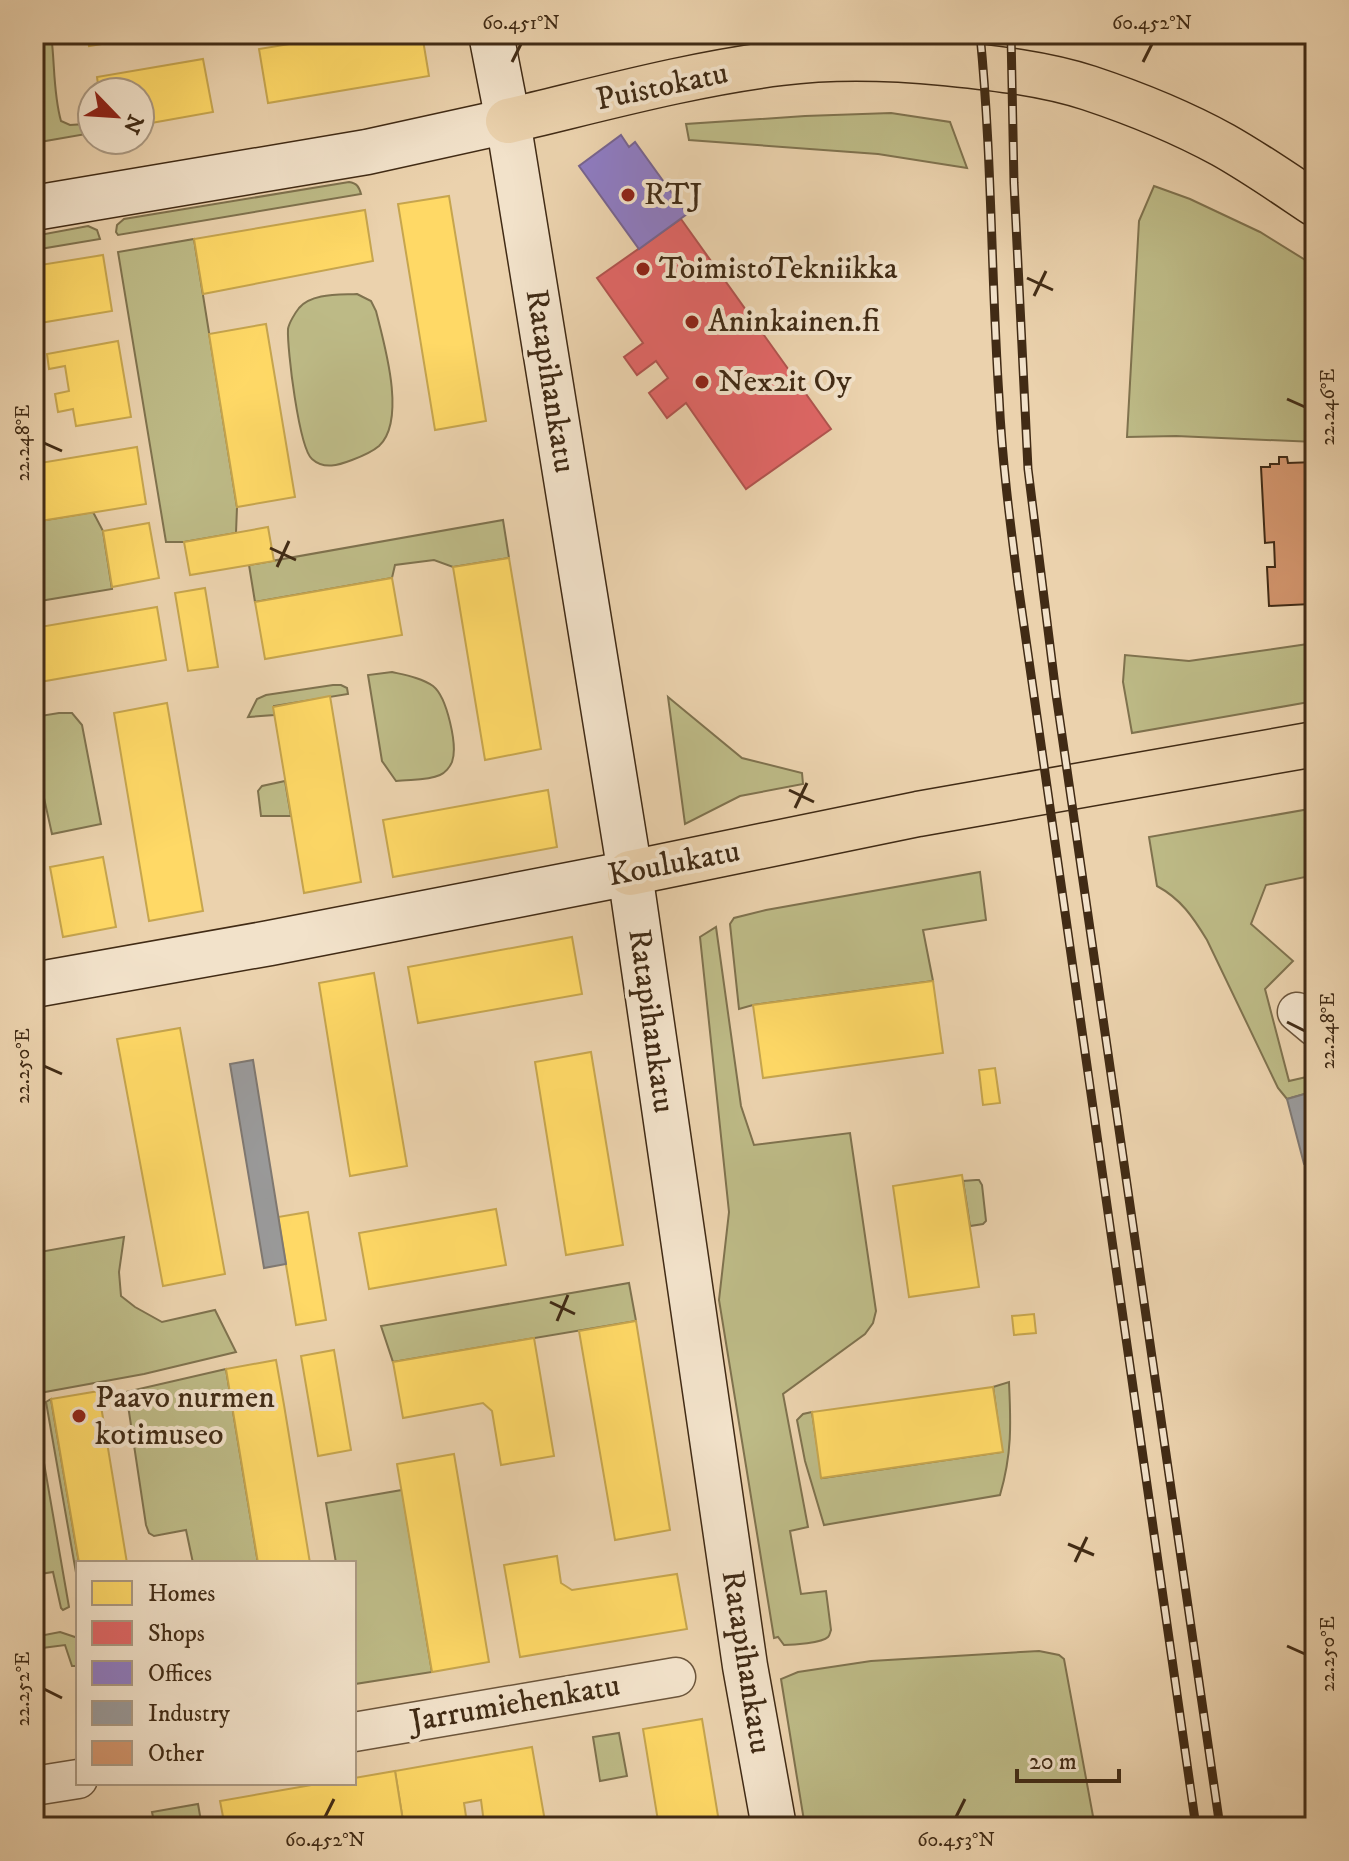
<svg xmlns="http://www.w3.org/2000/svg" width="1349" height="1861" font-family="'IM FELL DW Pica',serif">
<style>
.green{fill:#bdba86;stroke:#7f724e;stroke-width:2}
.homes{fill:#ffd966;stroke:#c6a54e;stroke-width:2}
.shops{fill:#e06666;stroke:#b0544e;stroke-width:2}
.offices{fill:#8e7cc3;stroke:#77648f;stroke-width:2}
.industry{fill:#999;stroke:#7f7871;stroke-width:2}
.building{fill:#d1946c;stroke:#412b15;stroke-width:2}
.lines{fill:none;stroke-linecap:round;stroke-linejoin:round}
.street-casing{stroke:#6c553b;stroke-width:41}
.secondary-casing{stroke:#412b15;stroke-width:47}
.highway-casing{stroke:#412b15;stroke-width:47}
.street{stroke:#f2e2ca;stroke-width:38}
.secondary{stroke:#f2e2ca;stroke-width:44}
.highway{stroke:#ebd2ad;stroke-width:44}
.rail-casing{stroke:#412b15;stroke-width:9}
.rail{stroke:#f2e2ca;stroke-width:6;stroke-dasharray:18;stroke-linecap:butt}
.ticks{fill:none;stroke:#412b15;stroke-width:3}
.poi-dot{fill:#8f2418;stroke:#f2e2ca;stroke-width:3}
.labels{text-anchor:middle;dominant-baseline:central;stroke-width:8;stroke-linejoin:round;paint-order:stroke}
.street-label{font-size:32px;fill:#412b15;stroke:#f2e2ca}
.poi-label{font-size:32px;fill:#412b15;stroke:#f2e2ca;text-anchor:start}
.neatline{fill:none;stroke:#412b15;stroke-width:3}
.ticks-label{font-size:20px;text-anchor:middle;fill:#412b15}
</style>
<rect width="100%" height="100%" fill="#ebd2ad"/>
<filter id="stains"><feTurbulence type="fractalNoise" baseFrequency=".0025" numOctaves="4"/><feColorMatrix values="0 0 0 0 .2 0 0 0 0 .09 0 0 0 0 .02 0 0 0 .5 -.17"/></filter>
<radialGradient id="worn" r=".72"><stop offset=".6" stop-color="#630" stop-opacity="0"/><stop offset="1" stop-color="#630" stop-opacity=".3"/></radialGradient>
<g class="green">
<path d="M34 34H51C55 63 53 93 61 121L70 125 85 124 82 103 92 101V133L34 143Z"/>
<polygon points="891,113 950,122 967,168 878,154 689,140 686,124 805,116"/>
<path d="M349 182C357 183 359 187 361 194L118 235 116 232 117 225 124 219Z"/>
<polygon points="1154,186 1190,199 1260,232 1315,266 1315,442 1176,436 1127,437 1139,221"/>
<polygon points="88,226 97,230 100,239 34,250 34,236"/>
<polygon points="194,239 237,507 236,533 184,542 166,542 118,252"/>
<path d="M357 294 371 301 376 311C384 343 407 420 379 446 372 452 360 457 352 460 339 465 324 470 312 459 299 448 287 349 288 329 289 323 295 313 299 308 312 293 339 295 357 294Z"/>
<polygon points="93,512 103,531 112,589 34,602 34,522"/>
<polygon points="503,520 509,558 453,567 434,560 395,565 392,578 255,602 249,565"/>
<polygon points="1315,643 1315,701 1132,733 1123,682 1125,655 1189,661"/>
<path d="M392 672C405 675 422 678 433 686 447 697 458 746 452 762 450 767 445 773 440 775 427 781 410 779 396 781L382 761 368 675Z"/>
<polygon points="333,685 341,685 347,688 348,694 274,706 274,715 248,717 257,699 266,695"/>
<polygon points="668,697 742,758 802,773 803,784 740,796 685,824"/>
<polygon points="59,713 72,713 82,725 101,824 52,834 34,753 34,717"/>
<polygon points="285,781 291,816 261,816 258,791 262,786"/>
<path d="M1315 808V875L1266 885 1251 924 1293 961 1265 989 1289 1081 1315 1075V1091L1287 1099 1278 1088 1207 940C1193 917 1181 899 1157 886L1149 837Z"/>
<polygon points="980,872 986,920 923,930 933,981 753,1005 739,1009 730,924 734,918 766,910"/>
<path d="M716 927 741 1106 754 1145 850 1133 876 1311 873 1323 865 1334 783 1394 808 1527 790 1531 801 1594 826 1591 831 1630C830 1632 830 1635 828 1637 822 1643 793 1645 784 1645L778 1637 774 1638 719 1300 729 1212 700 937Z"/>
<polygon points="976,1180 979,1180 982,1185 986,1221 983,1224 970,1226 963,1181"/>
<polygon points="124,1237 119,1272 121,1296 135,1307 162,1322 215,1310 236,1352 144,1374 34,1394 34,1253"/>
<polygon points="629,1283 636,1321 393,1362 381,1326"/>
<polygon points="226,1369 258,1563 193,1563 186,1530 154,1536 149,1533 146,1525 126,1392"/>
<path d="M1009 1382C1011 1424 1012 1454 1000 1495L824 1525 805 1461 797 1420 803 1414 812 1412 822 1478 1002 1452 993 1387Z"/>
<polygon points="51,1399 79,1563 78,1563 78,1584 46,1402"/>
<polygon points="34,1440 40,1440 69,1607 63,1610 61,1608 53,1572 34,1575"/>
<polygon points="402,1490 432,1672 355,1684 354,1563 336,1563 326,1503"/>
<polygon points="60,1632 78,1638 78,1666 72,1666 65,1645 34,1649 34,1637"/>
<polygon points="1039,1651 1059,1655 1064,1659 1095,1827 805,1827 781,1679 798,1672 871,1661"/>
<polygon points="619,1733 627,1776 600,1781 593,1737"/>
<polygon points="198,1804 202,1827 155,1827 152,1812"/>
</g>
<g class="homes">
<polygon points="87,34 144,34 145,37 89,46"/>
<polygon points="350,34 422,34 429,76 268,103 259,49"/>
<polygon points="203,59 213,112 140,125 140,92 99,92 97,77"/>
<polygon points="449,196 486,421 435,430 398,204"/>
<polygon points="365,210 373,261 203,294 194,239"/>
<polygon points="103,255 112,311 34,324 34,266"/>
<polygon points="266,324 295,497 237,507 209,334"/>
<polygon points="118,341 131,417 76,426 73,409 58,412 55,394 69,391 65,366 49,369 47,354"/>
<polygon points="137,447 146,504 34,522 34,464"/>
<polygon points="149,523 159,578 112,587 103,531"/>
<polygon points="268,527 274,561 190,575 184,542"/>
<polygon points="509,558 541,749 485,760 453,567"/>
<polygon points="392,578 402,635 265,659 255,602"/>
<polygon points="205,588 218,667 188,671 175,593"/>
<polygon points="157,607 166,660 34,683 34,628"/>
<polygon points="330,696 361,882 304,893 273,707"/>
<polygon points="167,703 203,911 149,921 114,713"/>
<polygon points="548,790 557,847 393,877 383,820"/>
<polygon points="103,857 116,927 63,937 50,867"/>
<polygon points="572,937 582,994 418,1023 408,967"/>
<polygon points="374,973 407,1166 350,1176 319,983"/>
<polygon points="933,981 943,1053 763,1078 753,1005"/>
<polygon points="180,1028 225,1274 163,1286 117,1039"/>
<polygon points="591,1052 623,1245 566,1255 535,1062"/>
<polygon points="995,1068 1000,1103 983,1105 979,1070"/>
<polygon points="962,1175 979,1287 909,1297 893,1186"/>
<polygon points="496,1209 506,1265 369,1289 359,1233"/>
<polygon points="308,1212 326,1320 296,1325 278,1217"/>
<polygon points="1034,1314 1036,1333 1014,1335 1012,1316"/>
<polygon points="636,1321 670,1530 615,1540 579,1331"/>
<polygon points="534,1338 554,1456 501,1465 492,1411 483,1403 403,1418 393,1362"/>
<polygon points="334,1350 351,1450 318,1456 301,1356"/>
<polygon points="276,1360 284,1405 310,1563 258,1563 226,1369"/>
<polygon points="993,1387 1003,1452 821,1478 812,1412"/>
<polygon points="99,1391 100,1400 127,1563 79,1563 51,1399"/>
<polygon points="454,1454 489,1662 432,1672 397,1464"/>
<polygon points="557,1556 561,1583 572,1590 677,1574 687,1629 520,1657 504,1565"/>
<polygon points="702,1719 719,1822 690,1827 659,1827 643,1729"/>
<polygon points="532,1747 546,1827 482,1827 481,1824 484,1823 481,1800 464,1803 467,1823 444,1827 404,1827 395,1771"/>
<polygon points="395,1771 404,1827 225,1827 220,1801 323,1783 354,1783 354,1778"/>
</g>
<polygon class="shops" points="681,219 831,429 746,489 686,403 667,418 649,393 668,378 656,361 637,375 624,357 643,343 597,278"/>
<polygon class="offices" points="621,135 629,147 635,142 687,214 639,249 579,166"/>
<g class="industry">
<polygon points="253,1060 286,1264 264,1268 230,1064"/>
<polygon points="1315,1091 1315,1173 1304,1164 1287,1099"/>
</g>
<polygon class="building" points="1279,457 1287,457 1288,463 1315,462 1315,611 1311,611 1311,604 1269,606 1267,567 1275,567 1274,542 1265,543 1261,467 1270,467 1270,464 1279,464"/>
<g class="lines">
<g class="street-casing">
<g id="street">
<polyline points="1297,1012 1315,1027"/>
<polyline points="354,1732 676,1677"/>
<polyline points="34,1786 78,1779"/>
</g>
</g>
<g class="secondary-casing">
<g id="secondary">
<polyline points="491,34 508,121 630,873 745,1666 774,1827"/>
<polyline points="34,208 367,152 508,121"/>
<polyline points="34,985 270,943 630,873"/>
</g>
</g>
<g class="highway-casing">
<g id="highway">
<path d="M508 121C597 100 690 74 781 63 835 56 891 58 945 63 993 68 1043 73 1089 88 1134 103 1181 122 1223 145 1255 163 1285 184 1315 204"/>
<polyline points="630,873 918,814 1315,744"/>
</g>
</g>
<use href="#street" class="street"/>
<use href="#secondary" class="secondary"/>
<use href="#highway" class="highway"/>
<g class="rail-casing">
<g id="rail">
<path d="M980 34C992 155 991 276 999 397 1002 460 1010 522 1018 584L1196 1827"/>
<polyline points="1011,34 1014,183 1028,469 1056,694 1220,1827"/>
</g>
</g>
<use href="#rail" class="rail"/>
</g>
<path class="ticks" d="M512 62 521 44M1143 62 1152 44M1027 278 1053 290M1034 296 1046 271M1287 399 1305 407M44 443 62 451M270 548 296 560M277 567 289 541M789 790 814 802M795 808 807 783M1287 1022 1305 1031M44 1066 62 1074M550 1302 575 1314M557 1321 568 1295M1068 1544 1094 1555M1075 1562 1087 1537M1287 1646 1305 1654M44 1689 62 1698M325 1817 334 1799M956 1817 965 1799"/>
<g class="poi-dot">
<circle cx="628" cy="195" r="8"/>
<circle cx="643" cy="269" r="8"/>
<circle cx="692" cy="322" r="8"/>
<circle cx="702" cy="382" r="8"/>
<circle cx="79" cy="1416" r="8"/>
</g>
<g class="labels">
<g class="street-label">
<text transform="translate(662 87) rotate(-12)">Puistokatu</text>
<text transform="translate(550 381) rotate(81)">Ratapihankatu</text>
<text transform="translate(674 864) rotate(-11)">Koulukatu</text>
<text transform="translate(651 1021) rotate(82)">Ratapihankatu</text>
<text transform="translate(746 1662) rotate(81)">Ratapihankatu</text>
<text transform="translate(515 1704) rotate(-10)">Jarrumiehenkatu</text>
</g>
<g class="poi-label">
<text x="644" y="195">RTJ</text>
<text x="659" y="269">ToimistoTekniikka</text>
<text x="708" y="322">Aninkainen.fi</text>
<text x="718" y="382">Nex2it Oy</text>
<text x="95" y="1398">Paavo nurmen<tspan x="95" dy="37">kotimuseo</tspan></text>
</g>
</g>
<rect width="1349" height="1861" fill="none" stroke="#ebd2ad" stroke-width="88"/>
<rect x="76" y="1561" width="280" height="224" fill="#f2e2ca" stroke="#ab9982" stroke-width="2"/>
<rect x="92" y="1581" width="40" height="24" fill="#ffd966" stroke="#ab9982" stroke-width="2"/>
<text x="148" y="1601" font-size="24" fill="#412b15">Homes</text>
<rect x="92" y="1621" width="40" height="24" fill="#e06666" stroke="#ab9982" stroke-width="2"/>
<text x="148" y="1641" font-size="24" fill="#412b15">Shops</text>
<rect x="92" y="1661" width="40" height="24" fill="#8e7cc3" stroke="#ab9982" stroke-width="2"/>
<text x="148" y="1681" font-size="24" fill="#412b15">Offices</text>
<rect x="92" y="1701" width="40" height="24" fill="#999999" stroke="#ab9982" stroke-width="2"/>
<text x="148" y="1721" font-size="24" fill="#412b15">Industry</text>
<rect x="92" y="1741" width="40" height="24" fill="#d1946c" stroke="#ab9982" stroke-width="2"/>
<text x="148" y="1761" font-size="24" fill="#412b15">Other</text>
<g transform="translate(116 116) rotate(115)"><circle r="38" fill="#f2e2ca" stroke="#ab9982" stroke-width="2"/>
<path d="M0-6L14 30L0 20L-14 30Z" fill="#8f2418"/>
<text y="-12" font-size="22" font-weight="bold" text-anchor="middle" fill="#412b15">N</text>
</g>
<path d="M1017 1769v12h102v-12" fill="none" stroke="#412b15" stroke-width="4"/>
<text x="1029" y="1769" font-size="24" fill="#412b15" stroke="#f2e2ca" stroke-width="6" paint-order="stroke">20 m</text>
<rect x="44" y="44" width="1261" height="1773" class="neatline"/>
<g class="ticks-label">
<text x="521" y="29">60.451°N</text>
<text x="1152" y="29">60.452°N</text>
<text transform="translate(1327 407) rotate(-90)" y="7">22.246°E</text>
<text transform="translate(22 443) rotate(-90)" y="7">22.248°E</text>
<text transform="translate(1327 1031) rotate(-90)" y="7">22.248°E</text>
<text transform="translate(22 1066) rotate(-90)" y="7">22.250°E</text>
<text transform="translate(1327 1654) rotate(-90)" y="7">22.250°E</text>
<text transform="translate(22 1689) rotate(-90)" y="7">22.252°E</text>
<text x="325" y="1846">60.452°N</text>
<text x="956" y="1846">60.453°N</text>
</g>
<rect width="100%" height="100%" filter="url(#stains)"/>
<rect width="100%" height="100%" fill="url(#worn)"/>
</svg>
